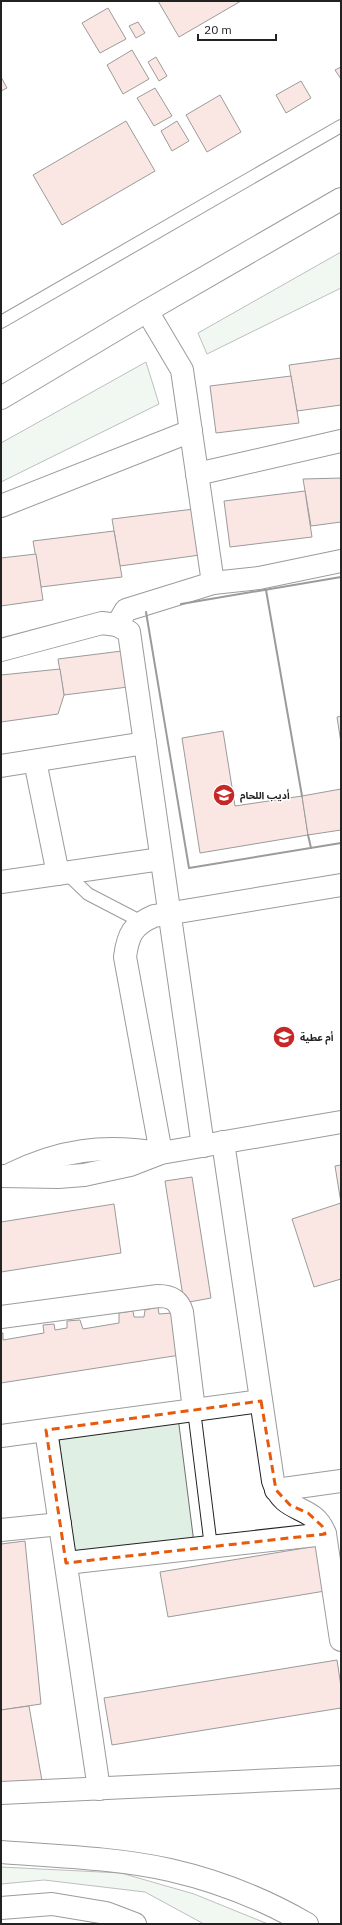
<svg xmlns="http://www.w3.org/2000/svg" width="342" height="1925" font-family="'IBM Plex Sans','Noto Sans Arabic',sans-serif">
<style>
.green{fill:#e0efe3;stroke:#6f6f6f}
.building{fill:#f3c9c0;stroke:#222}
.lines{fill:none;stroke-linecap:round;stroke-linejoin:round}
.lane-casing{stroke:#222;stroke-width:14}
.street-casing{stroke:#222;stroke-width:24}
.secondary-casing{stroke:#222;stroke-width:24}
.highway-casing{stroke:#222;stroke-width:24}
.lane{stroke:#fff;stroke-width:12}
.street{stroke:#fff;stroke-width:22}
.secondary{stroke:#fff;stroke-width:22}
.highway{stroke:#fff;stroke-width:22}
.wall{stroke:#222;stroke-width:2}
.marked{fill:none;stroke:#e8590c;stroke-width:3;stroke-dasharray:8 5;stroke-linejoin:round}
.labels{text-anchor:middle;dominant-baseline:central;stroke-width:3;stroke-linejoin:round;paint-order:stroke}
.poi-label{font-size:10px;font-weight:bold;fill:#222;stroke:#fff;text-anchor:start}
</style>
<rect width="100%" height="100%" fill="#fff"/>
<g class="green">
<polygon points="341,252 341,288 207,354 198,333"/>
<polygon points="146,362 159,404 1,482 1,443"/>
<polygon points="178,1417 194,1543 74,1558 58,1432"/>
<polygon points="1,1867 121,1873 194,1894 268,1924 204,1924 145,1892 44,1880 1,1884"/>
</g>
<g class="building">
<polygon points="158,1 241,1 179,37"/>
<polygon points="108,8 126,39 100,53 82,23"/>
<polygon points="138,22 145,33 136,38 129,26"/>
<polygon points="132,50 149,79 123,94 107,65"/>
<polygon points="156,57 167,76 159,81 148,62"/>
<polygon points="341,67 341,79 335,70"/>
<polygon points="1,77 7,88 1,91"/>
<polygon points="301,81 311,98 286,113 276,95"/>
<polygon points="155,88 172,116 154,126 137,98"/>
<polygon points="220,95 241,132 207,152 186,115"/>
<polygon points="126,121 155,171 62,225 33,175"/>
<polygon points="177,121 189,141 172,151 161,131"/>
<polygon points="341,358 341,405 297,411 289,365"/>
<polygon points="291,376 299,423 216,433 210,386"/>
<polygon points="341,478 341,522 311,526 303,479"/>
<polygon points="305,491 312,537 230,547 224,501"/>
<polygon points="194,509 200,555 120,566 112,519"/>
<polygon points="114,531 122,577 41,587 33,541"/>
<polygon points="36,554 43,600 1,606 1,558"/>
<polygon points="122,651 128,687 64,695 58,659"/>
<polygon points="60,669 64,695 58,714 1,722 1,675"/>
<polygon points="341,716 341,743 337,717"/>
<polygon points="223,731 235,806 302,796 308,835 200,853 182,738"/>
<polygon points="341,789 341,830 308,835 302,796"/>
<polygon points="341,1165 341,1279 314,1287 292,1219 341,1203 335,1166"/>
<polygon points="192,1177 211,1298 184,1303 165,1181"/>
<polygon points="114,1204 121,1253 1,1272 1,1222"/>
<polygon points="158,1307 159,1314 172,1313 180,1355 1,1383 1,1333 3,1333 3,1340 44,1333 43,1325 54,1324 55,1330 67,1328 67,1321 80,1320 83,1329 119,1323 119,1313 133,1311 134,1317 144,1317 145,1310"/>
<polygon points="25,1541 41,1704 1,1710 1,1544"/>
<polygon points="317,1546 325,1591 168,1617 160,1572"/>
<polygon points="337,1660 341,1687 341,1708 112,1745 104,1698"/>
<polygon points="29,1706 42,1781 1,1787 1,1710"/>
</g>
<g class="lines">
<g class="lane-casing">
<g id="lane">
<polyline points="1,322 341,126"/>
<polyline points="65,872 88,894 142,922"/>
<polyline points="194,1410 211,1547"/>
</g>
</g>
<g class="street-casing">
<g id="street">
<polyline points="147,311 182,370 213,583 259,578 341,561"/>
<polyline points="197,474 341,441"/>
<polyline points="1,506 191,431"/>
<polyline points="117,625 126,610 213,583"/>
<polyline points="1,650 102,623 117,625 129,632 203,1146"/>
<polyline points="35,761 58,874"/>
<polyline points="1,766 145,743"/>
<polyline points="1,882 161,859"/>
<path d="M223 1142 273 1481C284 1516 313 1502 325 1534L341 1640"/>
<path d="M161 1153 125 957C128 934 133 925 154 916L341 885"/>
<path d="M1 1317 158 1296C170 1296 178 1299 182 1312L194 1410"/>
<polyline points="46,1430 99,1789"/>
<polyline points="1,1436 261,1401"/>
<polyline points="276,1490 341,1481"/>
<polyline points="1,1530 60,1524"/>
<polyline points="66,1563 325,1534"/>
<polyline points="1,1793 341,1777"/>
</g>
</g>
<g class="secondary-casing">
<g id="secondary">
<polyline points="1,398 147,311 341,199"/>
<path d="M11 1174C60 1150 103 1144 158 1153"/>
<polyline points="1,1176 58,1177 84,1175 130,1165 161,1153 341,1122"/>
</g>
</g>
<g class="highway-casing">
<g id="highway">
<path d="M1 1852C55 1856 117 1858 170 1870 218 1881 264 1899 307 1924"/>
<polyline points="1,1908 52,1904 106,1913 135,1924"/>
</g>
</g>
<use href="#lane" class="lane"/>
<use href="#street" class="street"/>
<use href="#secondary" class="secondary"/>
<use href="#highway" class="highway"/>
<g class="wall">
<polyline points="266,590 302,796"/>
<polyline points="181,604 341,577"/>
<polyline points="146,612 189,868 341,843"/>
<polyline points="308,835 311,848"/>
</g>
</g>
<path d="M0 0H342V1925H0ZM261 1401 276 1490 290 1505 308 1513 322 1526 325 1534 66 1563 46 1430Z" fill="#fff" fill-opacity=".55" fill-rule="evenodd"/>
<path class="marked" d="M261 1401 276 1490 290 1505 308 1513 322 1526 325 1534 66 1563 46 1430Z"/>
<defs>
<g id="school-disc" transform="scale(1.15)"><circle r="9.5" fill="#c62828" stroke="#fff"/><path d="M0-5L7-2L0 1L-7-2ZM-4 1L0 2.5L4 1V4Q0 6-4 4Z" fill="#fff"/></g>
</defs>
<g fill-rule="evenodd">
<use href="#school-disc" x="224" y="795"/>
<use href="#school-disc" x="284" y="1037"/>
</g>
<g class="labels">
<g class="poi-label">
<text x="240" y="795">أديب اللحام</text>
<text x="300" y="1037">أم عطية</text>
</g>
</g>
<rect width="342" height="1925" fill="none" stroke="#222222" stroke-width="4"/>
<path d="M198 34v6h78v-6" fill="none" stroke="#222222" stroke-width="2"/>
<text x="204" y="34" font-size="12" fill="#222222" stroke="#ffffff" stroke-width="3" paint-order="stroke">20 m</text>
</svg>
